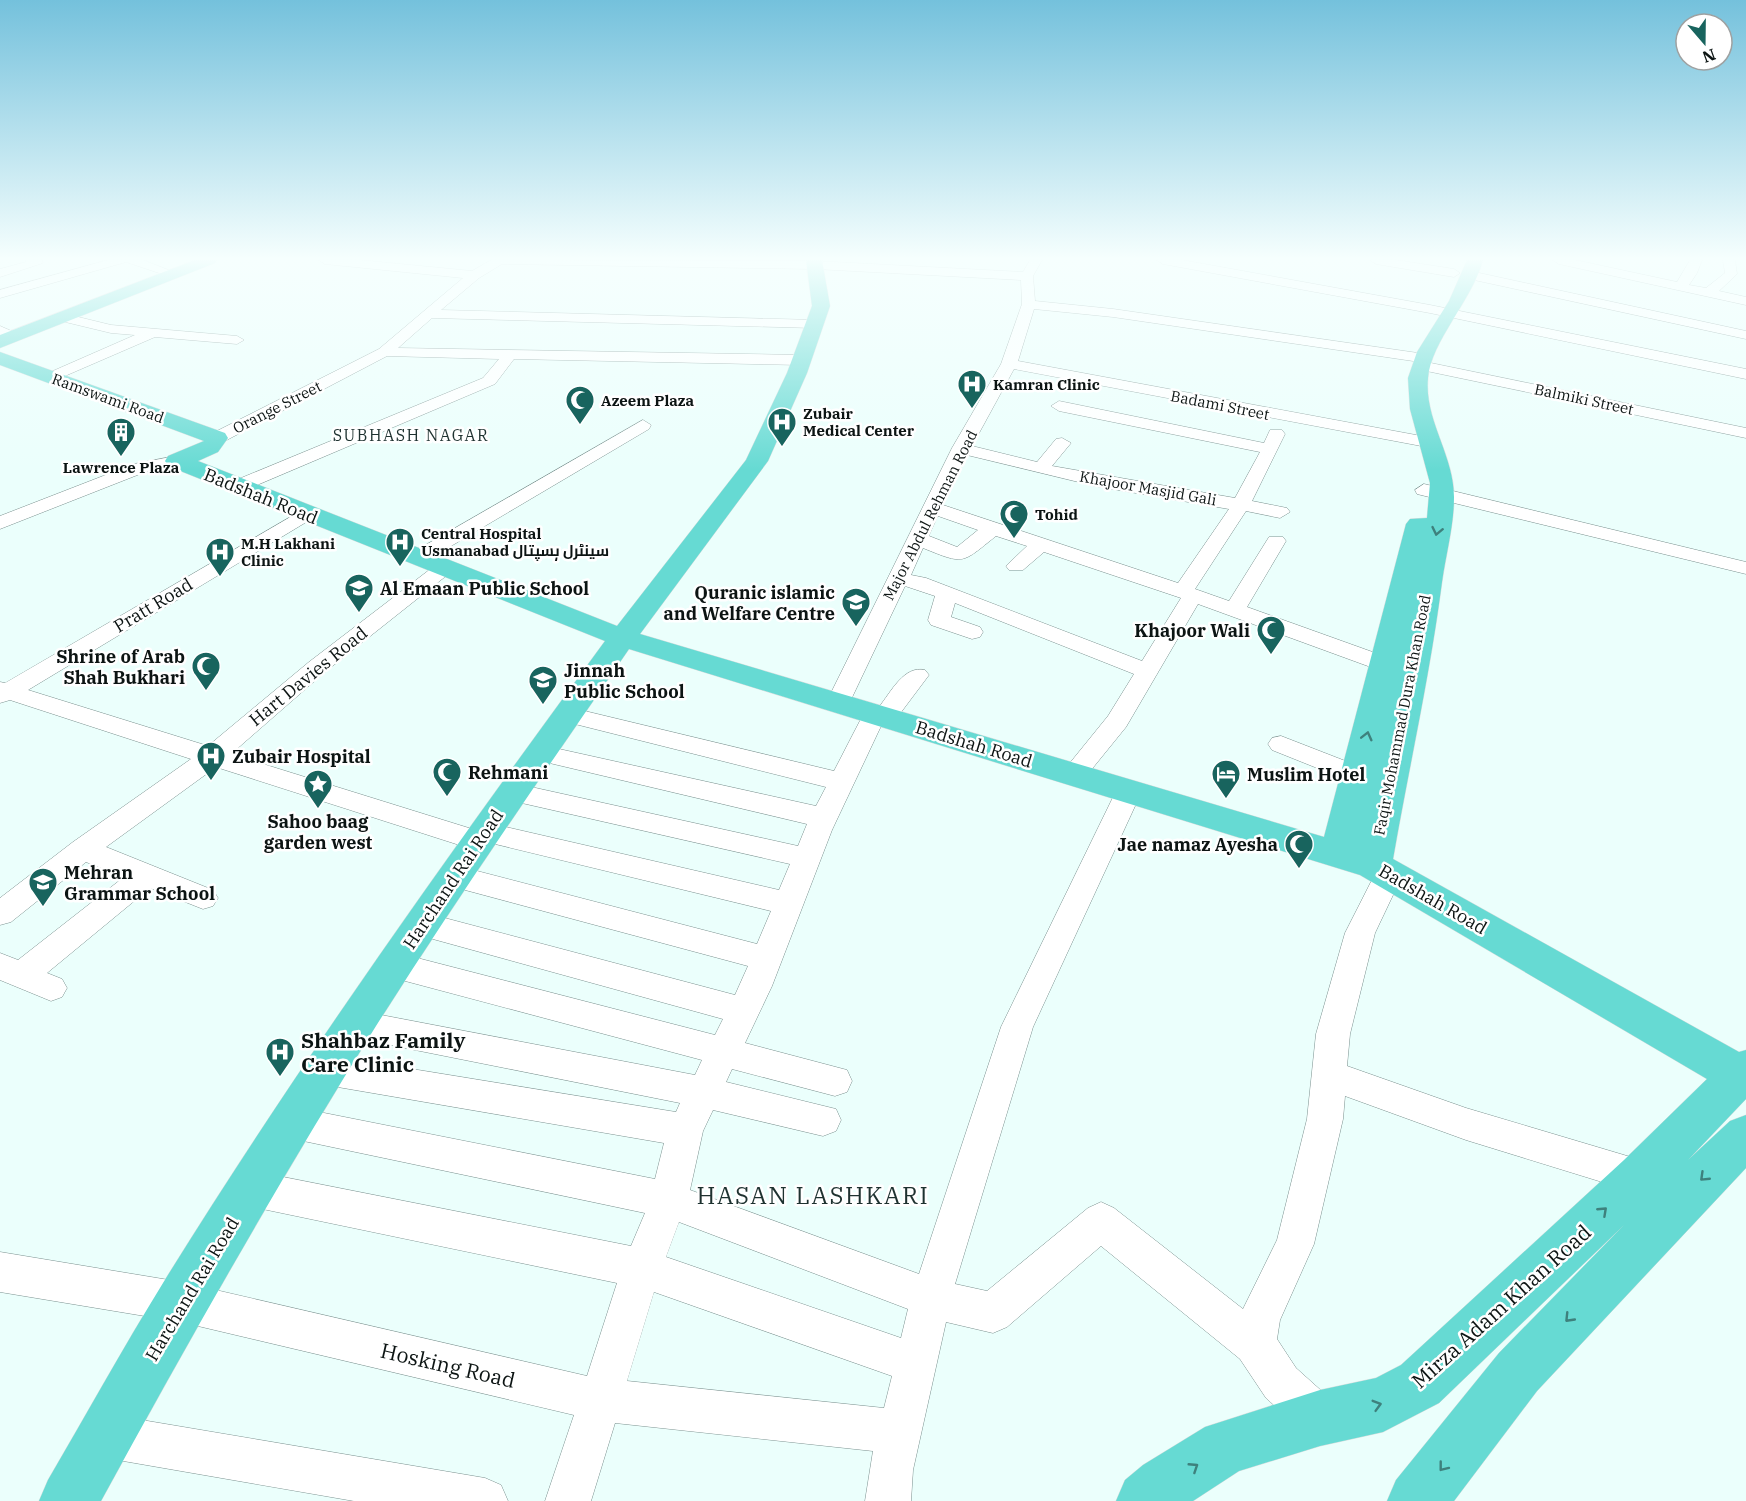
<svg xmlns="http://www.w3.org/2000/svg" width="1746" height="1501" font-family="'IBM Plex Serif',Cairo,serif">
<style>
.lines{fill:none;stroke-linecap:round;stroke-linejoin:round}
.minor-casing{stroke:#7b918f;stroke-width:1}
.major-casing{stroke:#dddede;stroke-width:1}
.minor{fill:#fff;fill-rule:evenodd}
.major{fill:#66dad3;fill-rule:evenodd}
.oneway{stroke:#3e817d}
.labels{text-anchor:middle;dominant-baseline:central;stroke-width:5;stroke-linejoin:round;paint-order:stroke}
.far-poi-label{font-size:15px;font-weight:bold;fill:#0c1413;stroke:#fff;text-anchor:start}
.far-street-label{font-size:15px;fill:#0c1413;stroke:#fff}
.far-neighbourhood-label{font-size:16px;letter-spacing:1.5px;fill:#1e3230;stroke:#fff}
.street-label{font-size:18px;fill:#0c1413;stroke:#fff}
.poi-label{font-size:18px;font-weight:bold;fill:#0c1413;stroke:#fff;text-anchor:start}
.near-poi-label{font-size:21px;font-weight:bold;fill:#0c1413;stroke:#fff;text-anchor:start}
.near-street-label{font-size:21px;fill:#0c1413;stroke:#fff}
.near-neighbourhood-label{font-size:24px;letter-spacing:1.5px;fill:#1e3230;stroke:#fff}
</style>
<rect width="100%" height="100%" fill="#ebfffc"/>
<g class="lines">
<g class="minor-casing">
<g id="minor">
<polygon points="26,260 42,260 43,263 0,277 0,269 26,262"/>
<polygon points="108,260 143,260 171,271 165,275 126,262 0,298 0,290"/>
<path d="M319 260H359L472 271 491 260 815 261 1023 272 1030 260H1042L1033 276 1035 301 1113 309 1425 354 1432 358 1426 362 1746 428V438L1417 369 1414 366 1420 362 1113 317 1034 309 1018 361 1432 438 1441 443 1432 448 1014 369 972 446 1037 462 1056 439 1062 438 1071 443 1052 466 1235 498 1260 452 1059 411 1051 406 1059 401 1264 443 1270 430H1282L1285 434 1252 501 1287 508 1290 512 1280 518 1246 511 1195 589 1229 601 1269 537H1283L1286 541 1247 607 1392 659 1396 664 1392 669H1376L1198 604 1126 727 1083 780 1074 783 1065 780 1061 774 1108 716 1134 674 955 603 951 617 980 627 983 632 980 637 972 639 931 625 928 620 935 596 905 586 847 708 838 711 829 708 826 703 952 448 1001 364 1022 304 1021 280 815 269 502 264 479 278 441 310 815 320 822 324 815 328 432 318 398 348 802 355 810 360 802 365 514 359 495 384 243 491H229L227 487 229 483 483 378 499 359 387 356 223 442H211L208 438 211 434 379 349 463 278 325 264ZM967 455 1095 486 1229 509 1178 583 943 505ZM938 516 978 530 957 547 929 536ZM996 536 1027 546 1006 566 1009 570H1023L1044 552 1181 598 1142 661 926 578 911 575 923 548C965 565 961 564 996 536Z"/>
<polygon points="1157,260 1182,260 1430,305 1746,369 1746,379 1430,313 1163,264"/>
<polygon points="1370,260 1396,260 1454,269 1460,273 1454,277 1376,264"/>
<polygon points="1553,260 1575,260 1677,282 1690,260 1702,260 1697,273 1689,285 1706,288 1725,273 1723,260 1735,260 1737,274 1719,291 1746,297 1746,305 1559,264"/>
<polygon points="1470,271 1746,331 1746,339 1465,278 1465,272"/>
<polygon points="62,313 111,325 237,336 244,340 237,344 155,337 51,382 43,377 46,374 135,335 111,333 57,320 55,317"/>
<polygon points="0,326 16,333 9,337 0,335"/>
<polygon points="643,420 651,425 649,429 424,562 410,562 407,558 410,554"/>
<polygon points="176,456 185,461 182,465 145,472 0,529 0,516 134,464"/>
<polygon points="1424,484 1746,562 1746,574 1417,494 1415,490"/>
<path d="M306 508 316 514 313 518 28 690 208 746 309 662 437 564H451L454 568 451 572 325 672 231 754 472 829 474 825 484 822 779 890 790 864 513 801 504 798 500 792 504 786 513 783 798 846 807 824 541 761 532 759 528 753 532 747 541 745 816 806 826 787 559 720 556 715 559 710 568 707 834 771 866 709 879 707C891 692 904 665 925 670L929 675 893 723 882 724 832 830 772 986 745 1043 847 1070 852 1081 847 1092 835 1096 732 1069 726 1082 836 1109 841 1120 836 1131 823 1136 713 1110 703 1131 690 1190 919 1274 1001 1027 1116 791 1120 785 1129 782 1138 785 1142 791 1033 1027 955 1284 987 1291 1088 1208 1101 1202 1114 1208 1243 1309 1277 1240 1307 1119 1316 1034 1345 933 1379 866 1389 863 1399 866 1403 874 1375 933 1350 1034 1347 1066 1466 1108 1654 1164 1659 1176 1654 1188 1641 1194 1466 1140 1345 1096 1343 1119 1314 1244 1280 1320 1277 1339 1296 1368 1335 1403 1342 1418 1335 1433 1320 1440 1305 1433 1266 1398 1240 1359 1101 1246 1007 1327 993 1333 946 1322 913 1470 911 1501H865L873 1451 615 1423 591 1501H545L574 1415 181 1322 0 1292V1252L181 1282 587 1376 617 1283 253 1207 240 1202 234 1189 240 1176 253 1171 631 1246 645 1213 294 1139 281 1134 276 1123 281 1112 294 1107 655 1179 664 1143 326 1085 314 1081 309 1070 314 1059 326 1055 676 1112 680 1103 355 1038 343 1034 339 1024 343 1014 355 1010 695 1075 702 1060 394 978 383 974 378 965 383 956 394 952 715 1035 723 1019 422 936 411 932 407 924 411 916 422 912 735 995 748 966 454 887 444 884 440 876 444 868 454 865 757 944 771 911 491 843 488 848 478 851 216 767 106 847 213 890 218 898 213 906 203 909 150 888 47 973 62 979 67 988 62 997 51 1001 0 980V953L18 960 124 877 86 862 11 922 0 925V898L73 842 191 759 10 700 0 703V682L5 683ZM679 1222 908 1309 901 1338 666 1257ZM654 1292 892 1376 884 1408 627 1381Z"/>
<polygon points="1281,736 1366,769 1370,775 1366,781 1357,784 1272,750 1268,744 1272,738"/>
<polygon points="106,1414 485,1478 501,1485 508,1501 354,1501 106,1458 90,1452 84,1436 90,1420"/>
</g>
</g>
<g class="major-casing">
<g id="major">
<polygon points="195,260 217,260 215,263 0,348 0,335"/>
<path d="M806 260H822L830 306 807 373 768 461 640 634 1324 837 1406 524 1410 519 1427 518 1430 483 1410 409 1408 378 1417 352 1449 301 1467 260H1483C1472 301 1431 341 1428 378 1424 420 1454 455 1454 497 1454 525 1446 554 1442 582 1430 675 1409 767 1393 859L1739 1052 1746 1050V1099L1688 1160 1730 1121 1746 1115V1168L1537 1391 1454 1501H1387L1396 1480 1499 1353 1624 1225 1439 1403 1383 1432 1320 1446 1239 1471 1193 1501H1116L1125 1480 1143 1465 1205 1427 1320 1390 1376 1378 1401 1365 1624 1160 1707 1079 1360 875 629 649C543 774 457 898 376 1026 279 1181 189 1340 101 1501H39L48 1480C86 1415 123 1348 163 1283 300 1062 451 851 605 641L168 466 165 461 168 456 204 441 0 365V352L225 433 228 438 218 452 198 461 617 626 746 460 787 373 812 306Z"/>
</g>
</g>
<use href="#minor" class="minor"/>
<use href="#major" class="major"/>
</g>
<defs><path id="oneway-chevron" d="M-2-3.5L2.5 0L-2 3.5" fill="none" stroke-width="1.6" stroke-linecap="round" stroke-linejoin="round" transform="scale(1.5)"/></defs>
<g class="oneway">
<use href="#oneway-chevron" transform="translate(1437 531) rotate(102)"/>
<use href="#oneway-chevron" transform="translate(1367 736) rotate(-76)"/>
<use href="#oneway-chevron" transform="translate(1704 1177) rotate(136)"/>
<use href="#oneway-chevron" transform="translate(1603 1211) rotate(-43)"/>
<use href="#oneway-chevron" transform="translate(1569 1318) rotate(134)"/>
<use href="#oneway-chevron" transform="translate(1377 1405) rotate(-16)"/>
<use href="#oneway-chevron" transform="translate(1194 1467) rotate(-33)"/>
<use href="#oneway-chevron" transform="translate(1443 1467) rotate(128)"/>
</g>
<linearGradient id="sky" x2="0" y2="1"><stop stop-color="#74c1dc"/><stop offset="0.55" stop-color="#f6fffe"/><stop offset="1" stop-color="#f6fffe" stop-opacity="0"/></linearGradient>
<rect width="1746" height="470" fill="url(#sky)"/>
<defs>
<g id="hospital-pin" transform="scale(1.5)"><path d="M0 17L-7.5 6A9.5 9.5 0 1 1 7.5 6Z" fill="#18645e" stroke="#fff"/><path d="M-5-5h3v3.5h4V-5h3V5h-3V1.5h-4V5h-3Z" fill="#fff"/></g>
<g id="mosque-pin" transform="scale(1.5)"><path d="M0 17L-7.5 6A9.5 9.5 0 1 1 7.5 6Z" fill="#18645e" stroke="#fff"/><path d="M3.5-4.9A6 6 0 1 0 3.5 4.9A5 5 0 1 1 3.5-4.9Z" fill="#fff"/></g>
<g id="building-pin" transform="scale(1.5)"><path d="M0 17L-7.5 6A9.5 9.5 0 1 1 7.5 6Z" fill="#18645e" stroke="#fff"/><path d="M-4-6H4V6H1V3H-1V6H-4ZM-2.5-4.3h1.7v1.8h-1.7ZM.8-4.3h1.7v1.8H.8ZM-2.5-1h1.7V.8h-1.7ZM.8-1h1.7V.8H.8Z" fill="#fff"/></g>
<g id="school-pin" transform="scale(1.5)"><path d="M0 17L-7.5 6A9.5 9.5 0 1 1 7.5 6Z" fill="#18645e" stroke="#fff"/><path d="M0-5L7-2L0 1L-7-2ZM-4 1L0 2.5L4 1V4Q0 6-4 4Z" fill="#fff"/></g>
<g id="hotel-pin" transform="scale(1.5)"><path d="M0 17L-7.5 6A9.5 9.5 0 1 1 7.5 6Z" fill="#18645e" stroke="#fff"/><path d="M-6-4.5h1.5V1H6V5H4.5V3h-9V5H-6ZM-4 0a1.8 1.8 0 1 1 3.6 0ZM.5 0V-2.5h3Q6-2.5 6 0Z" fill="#fff"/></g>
<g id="sight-pin" transform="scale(1.5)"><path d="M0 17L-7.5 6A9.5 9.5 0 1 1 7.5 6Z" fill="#18645e" stroke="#fff"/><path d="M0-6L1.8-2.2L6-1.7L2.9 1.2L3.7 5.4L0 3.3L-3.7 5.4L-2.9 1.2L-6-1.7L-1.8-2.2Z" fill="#fff"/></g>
</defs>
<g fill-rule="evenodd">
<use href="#hospital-pin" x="972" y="384"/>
<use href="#mosque-pin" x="580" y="400"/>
<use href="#hospital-pin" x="782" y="422"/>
<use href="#building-pin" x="121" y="432"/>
<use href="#mosque-pin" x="1014" y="514"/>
<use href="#hospital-pin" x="400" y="542"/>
<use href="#hospital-pin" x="220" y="552"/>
<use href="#school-pin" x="359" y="588"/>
<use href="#school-pin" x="856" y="602"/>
<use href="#mosque-pin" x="1271" y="630"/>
<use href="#mosque-pin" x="206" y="666"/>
<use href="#school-pin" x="543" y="680"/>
<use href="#hospital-pin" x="211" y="756"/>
<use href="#mosque-pin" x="447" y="772"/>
<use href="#hotel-pin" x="1226" y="774"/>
<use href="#sight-pin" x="318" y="784"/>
<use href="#mosque-pin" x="1299" y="844"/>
<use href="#school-pin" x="43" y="882"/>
<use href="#hospital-pin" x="280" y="1052"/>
</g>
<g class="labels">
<g class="far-poi-label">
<text x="993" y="384">Kamran Clinic</text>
<text x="601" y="400">Azeem Plaza</text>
<text x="803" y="413">Zubair<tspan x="803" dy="17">Medical Center</tspan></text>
<text x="121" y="467" text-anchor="middle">Lawrence Plaza</text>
<text x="1035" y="514">Tohid</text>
<text x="421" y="533">Central Hospital<tspan x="421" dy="17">Usmanabad سینٹرل ہسپتال</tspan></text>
<text x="241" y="543">M.H Lakhani<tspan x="241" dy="17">Clinic</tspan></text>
</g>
<g class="far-street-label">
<text transform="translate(108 398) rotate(20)">Ramswami Road</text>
<text transform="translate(1584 399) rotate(12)">Balmiki Street</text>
<text transform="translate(1220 405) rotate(11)">Badami Street</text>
<text transform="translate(277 407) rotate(-27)">Orange Street</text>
<text transform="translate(1148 488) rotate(10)">Khajoor Masjid Gali</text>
<text transform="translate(930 515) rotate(-63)">Major Abdul Rehman Road</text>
<text transform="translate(1402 715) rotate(-79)">Faqir Mohammad Dura Khan Road</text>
</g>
<g class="far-neighbourhood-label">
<text x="411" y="435">SUBHASH NAGAR</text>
</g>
<g class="street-label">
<text transform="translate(261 496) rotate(22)">Badshah Road</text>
<text transform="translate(153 605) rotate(-31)">Pratt Road</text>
<text transform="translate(308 676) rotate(-39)">Hart Davies Road</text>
<text transform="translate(974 744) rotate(17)">Badshah Road</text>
<text transform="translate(453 879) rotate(-56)">Harchand Rai Road</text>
<text transform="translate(1433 899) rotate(30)">Badshah Road</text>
<text transform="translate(192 1289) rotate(-59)">Harchand Rai Road</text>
</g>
<g class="poi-label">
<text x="380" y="588">Al Emaan Public School</text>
<text x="835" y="592" text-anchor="end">Quranic islamic<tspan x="835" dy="21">and Welfare Centre</tspan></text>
<text x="1250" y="630" text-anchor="end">Khajoor Wali</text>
<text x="185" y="656" text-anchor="end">Shrine of Arab<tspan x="185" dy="21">Shah Bukhari</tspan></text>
<text x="564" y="670">Jinnah<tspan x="564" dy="21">Public School</tspan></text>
<text x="232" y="756">Zubair Hospital</text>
<text x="468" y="772">Rehmani</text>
<text x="1247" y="774">Muslim Hotel</text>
<text x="318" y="821" text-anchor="middle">Sahoo baag<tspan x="318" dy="21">garden west</tspan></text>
<text x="1278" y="844" text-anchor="end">Jae namaz Ayesha</text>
<text x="64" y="872">Mehran<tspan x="64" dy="21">Grammar School</tspan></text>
</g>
<g class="near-poi-label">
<text x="301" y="1040">Shahbaz Family<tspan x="301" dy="24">Care Clinic</tspan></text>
</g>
<g class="near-street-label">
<text transform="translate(1501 1306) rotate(-42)">Mirza Adam Khan Road</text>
<text transform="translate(448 1365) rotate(13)">Hosking Road</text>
</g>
<g class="near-neighbourhood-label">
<text x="813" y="1195">HASAN LASHKARI</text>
</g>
</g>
<g transform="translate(1704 42) rotate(160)"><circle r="28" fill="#ffffff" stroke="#9ea1a1" stroke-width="1.5"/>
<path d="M0-4.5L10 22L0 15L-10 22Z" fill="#18645e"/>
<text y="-9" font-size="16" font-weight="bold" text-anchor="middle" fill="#0c1413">N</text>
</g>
</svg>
